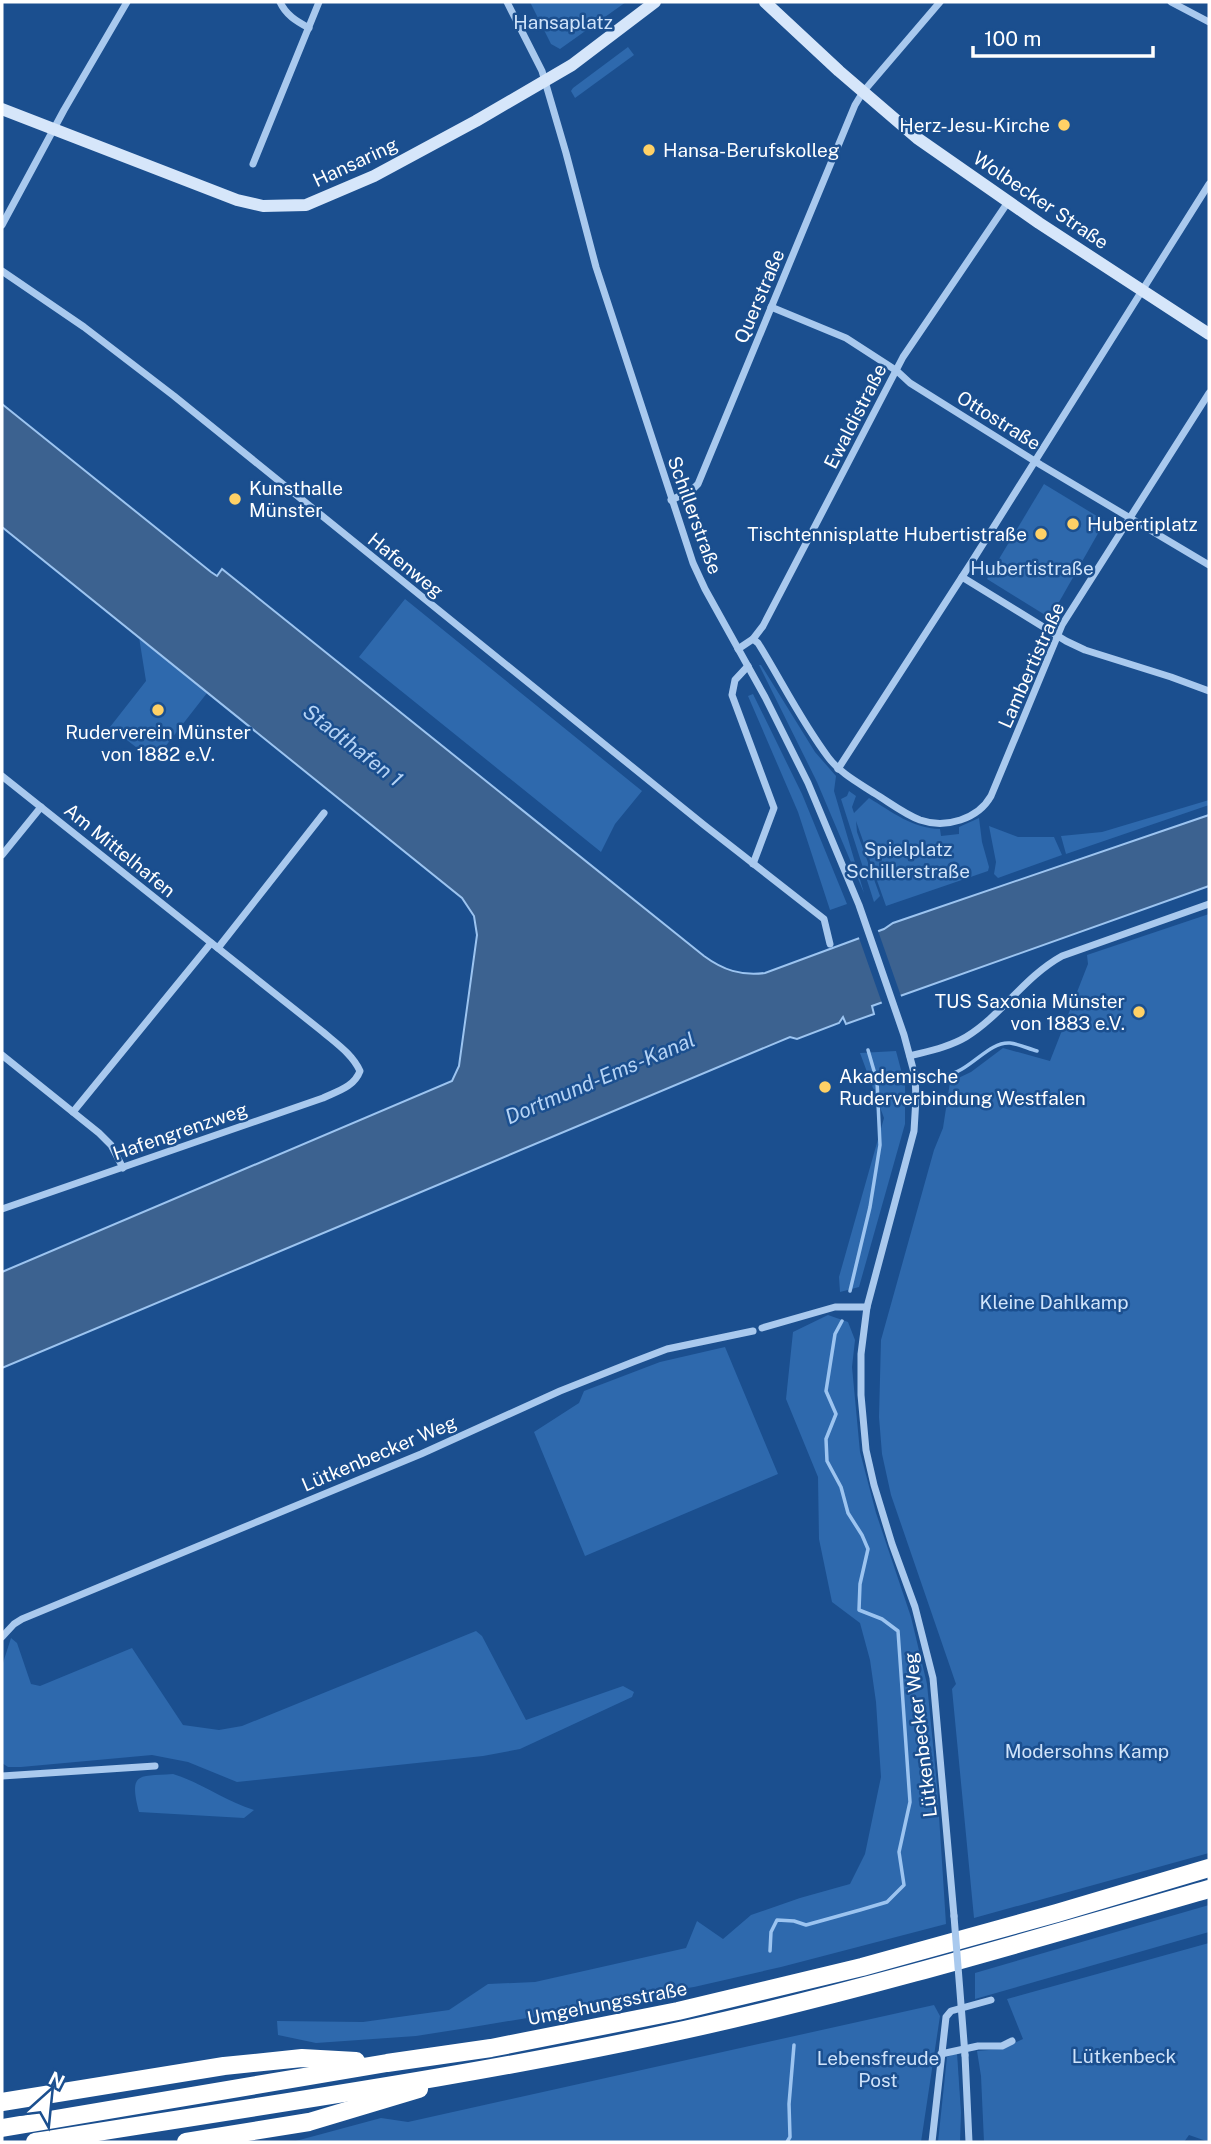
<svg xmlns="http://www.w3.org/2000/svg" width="1211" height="2144" font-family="'Public Sans',sans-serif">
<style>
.green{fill:#2e69ad}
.water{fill:#3c6290;stroke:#9cc4f0;stroke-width:2}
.pier{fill:#1b4f8f}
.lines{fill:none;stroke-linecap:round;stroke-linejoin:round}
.stream{stroke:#9cc4f0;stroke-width:3.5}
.street{stroke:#a9c9ee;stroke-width:7}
.secondary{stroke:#d6e6fa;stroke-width:12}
.highway{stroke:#fff;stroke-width:18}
.street-bridge{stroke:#a9c9ee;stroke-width:7}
.poi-dot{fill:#ffd166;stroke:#1b4f8f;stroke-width:2.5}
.labels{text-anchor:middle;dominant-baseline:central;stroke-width:5;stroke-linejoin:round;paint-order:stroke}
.park-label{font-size:19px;fill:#cfe3fa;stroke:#1b4f8f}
.poi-label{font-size:19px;fill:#fff;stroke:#1b4f8f;text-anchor:start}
.street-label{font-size:19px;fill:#fff;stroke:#1b4f8f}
.water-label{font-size:21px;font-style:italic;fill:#b5d3f5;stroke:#1b4f8f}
</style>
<rect width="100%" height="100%" fill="#1b4f8f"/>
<g class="green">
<polygon points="530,2 626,2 560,49 551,44"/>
<polygon points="628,47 634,55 575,98 571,91 573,88"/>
<polygon points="1044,484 1105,521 1050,618 987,579"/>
<polygon points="405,599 642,791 615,824 601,852 359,657"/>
<polygon points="139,637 207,693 154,761 110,727 146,681"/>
<polygon points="759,665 761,665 815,752 836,776 834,791 864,893 817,782"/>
<polygon points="753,694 802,794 847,904 830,910 798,812 748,696"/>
<path d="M849 791 856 796 852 807 854 813 869 798C892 812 912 828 940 829L941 836 959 834V827L979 818 982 842 989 867 988 871 886 906 856 821 857 832 880 896 874 902 841 799 847 796Z"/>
<polygon points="1209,800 1209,805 1066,854 1061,836 1102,832"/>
<polygon points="989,826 1018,837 1054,837 1062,855 998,878 994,874 996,862"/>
<polygon points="1209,914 1209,1853 974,1918 952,1689 956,1684 891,1495 882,1454 879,1417 881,1340 934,1150 943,1128 950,1082 971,1072 1003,1048 1050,1061 1088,964 1087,955"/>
<polygon points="896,1051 905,1085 905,1124 859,1287 840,1292 839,1277 884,1118 860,1053"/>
<polygon points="828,1315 848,1322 855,1340 852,1367 860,1452 876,1513 911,1617 927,1684 937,1785 946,1924 781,1967 694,1987 623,1998 545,2015 467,2028 416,2036 316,2043 278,2035 277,2021 363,2022 449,2010 488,1984 535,1982 686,1948 697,1921 723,1939 751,1915 800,1898 850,1884 865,1854 881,1777 876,1702 870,1660 860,1623 832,1602 819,1539 818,1477 786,1399 793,1332"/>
<polygon points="725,1347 778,1474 585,1556 534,1432 579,1403 584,1391 660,1362"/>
<polygon points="476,1631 482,1636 526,1720 623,1686 634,1692 632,1697 520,1749 483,1756 237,1782 188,1762 152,1755 21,1767 8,1767 2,1763 2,1666 11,1638 17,1643 31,1684 40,1686 132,1648 183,1725 219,1730 242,1726"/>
<path d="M173 1774C202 1783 225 1801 254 1810L244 1818 139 1812C128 1770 140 1777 173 1774Z"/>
<polygon points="1209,1905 1209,1932 975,1999 975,1973"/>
<polygon points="1209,1943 1209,2142 1189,2135 1184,2142 984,2142 981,2076 977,2051 1001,2049 1023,2039 1007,1999"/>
<polygon points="934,2005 940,2016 921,2142 292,2142 381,2118 408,2122"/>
<polygon points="957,2053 961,2113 960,2142 938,2142 947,2057"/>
</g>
<path class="water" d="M2 404 211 572 217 576 222 569 704 956C723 970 741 976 765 973L884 929 893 923 1209 815V886L872 1006 874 1014 846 1024 843 1017 839 1023 797 1039 790 1037 2 1368V1272L452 1081 459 1066 477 935 474 916 462 898 2 527Z"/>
<polygon class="pier" points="877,928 902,999 883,1006 858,935"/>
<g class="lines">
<g class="stream">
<path d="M945 1075C969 1073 988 1041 1010 1043 1019 1044 1029 1049 1037 1051"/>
<polyline points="850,1291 870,1207 880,1145 877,1081 868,1050"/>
<polyline points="770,1951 771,1932 777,1920 794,1921 806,1925 860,1910 887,1902 904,1885 899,1852 910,1802 898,1631 882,1619 859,1610 860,1584 868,1549 862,1535 848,1513 841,1487 827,1461 826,1439 836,1414 826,1391 835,1334 842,1321"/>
<polyline points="787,2142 790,2137 789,2104 794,2045"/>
</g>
<g class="street">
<path d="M280 2C286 15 296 21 309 28"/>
<polyline points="507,2 542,71 566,153 596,267 693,563 705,589 765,697 808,783 859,905 904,1035 915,1076 916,1098 914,1131 867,1307 861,1354 861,1395 866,1450 874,1485 892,1544 915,1607 933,1678 954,1916"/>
<polyline points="1171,2 1209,22"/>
<polyline points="253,164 319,2"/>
<polyline points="2,225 64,110 127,2"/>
<polyline points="2,271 84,327 174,396 704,825 824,919 830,944"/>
<polyline points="771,307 846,338 897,371 910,383 1041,465 1209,565"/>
<polyline points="671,500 691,491 698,484 855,105 863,92 940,2"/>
<polyline points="962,577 1066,641 1085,650 1171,677 1209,691"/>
<path d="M753 639 758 643C781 680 801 721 828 757 840 773 857 782 874 793 889 802 904 814 920 820 946 829 978 819 991 796L1062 625 1209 393"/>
<polyline points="738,649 753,639 763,626 903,357 1008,202"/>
<polyline points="748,666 735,680 732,695 774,808 753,864"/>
<polyline points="838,769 971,563 1209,184"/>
<path d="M2 776 323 1032C337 1044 352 1054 360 1071 354 1087 338 1091 323 1098L2 1209"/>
<polyline points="2,855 41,807"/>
<polyline points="218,948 324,813"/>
<polyline points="2,1055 99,1133 111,1145 123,1168"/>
<path d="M910 1056C929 1051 949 1047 966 1037 1002 1015 1024 977 1062 956L1209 904"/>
<polyline points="73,1112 211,943"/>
<polyline points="762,1328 835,1307 867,1307"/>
<polyline points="2,1637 14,1624 22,1619 421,1454 560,1391 633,1362 667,1349 753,1331"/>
<polyline points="2,1776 155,1766"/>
<polyline points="941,2054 978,2046 1002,2046 1012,2041"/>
<polyline points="965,2055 969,2142"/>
<polyline points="932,2142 946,2017 951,2011 991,2000"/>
</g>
<g class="secondary">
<polyline points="765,2 839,71 917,138 1039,223 1209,334"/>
<polyline points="2,109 237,200 263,206 306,205 374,176 476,121 572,65 655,2"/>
</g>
<g class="highway">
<polyline points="2,2102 224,2066 302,2058 356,2061"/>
<polyline points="2,2128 387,2063 491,2048 678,2011 862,1967 1057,1913 1209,1868"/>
<path d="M35 2142C251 2107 470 2077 684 2030 861 1991 1035 1939 1209 1889"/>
<polyline points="186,2142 309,2122 419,2089"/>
</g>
<polyline class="street-bridge" points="954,1916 965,2055"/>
</g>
<g class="poi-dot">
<circle cx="1064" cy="125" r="7"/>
<circle cx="649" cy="150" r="7"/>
<circle cx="235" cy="499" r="7"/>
<circle cx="1073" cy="524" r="7"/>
<circle cx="1041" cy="534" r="7"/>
<circle cx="158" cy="710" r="7"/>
<circle cx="1139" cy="1012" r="7"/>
<circle cx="825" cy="1087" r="7"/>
</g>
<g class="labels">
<g class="park-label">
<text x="563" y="22">Hansaplatz</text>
<text x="1032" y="568">Hubertistraße</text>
<text x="908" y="849">Spielplatz<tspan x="908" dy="22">Schillerstraße</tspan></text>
<text x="1054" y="1302">Kleine Dahlkamp</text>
<text x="1087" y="1751">Modersohns Kamp</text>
<text x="1124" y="2056">Lütkenbeck</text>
<text x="878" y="2058">Lebensfreude<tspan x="878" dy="22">Post</tspan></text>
</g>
<g class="poi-label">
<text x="1050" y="125" text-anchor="end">Herz-Jesu-Kirche</text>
<text x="663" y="150">Hansa-Berufskolleg</text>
<text x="249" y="488">Kunsthalle<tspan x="249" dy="22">Münster</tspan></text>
<text x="1087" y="524">Hubertiplatz</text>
<text x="1027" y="534" text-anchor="end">Tischtennisplatte Hubertistraße</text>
<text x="158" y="732" text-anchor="middle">Ruderverein Münster<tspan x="158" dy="22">von 1882 e.V.</tspan></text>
<text x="1125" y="1001" text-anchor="end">TUS Saxonia Münster<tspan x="1125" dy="22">von 1883 e.V.</tspan></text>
<text x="839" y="1076">Akademische<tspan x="839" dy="22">Ruderverbindung Westfalen</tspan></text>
</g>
<g class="street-label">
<text transform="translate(355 162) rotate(-25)">Hansaring</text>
<text transform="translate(1041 200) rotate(34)">Wolbecker Straße</text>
<text transform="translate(759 296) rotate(-67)">Querstraße</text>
<text transform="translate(855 416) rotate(-63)">Ewaldistraße</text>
<text transform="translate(999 420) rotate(32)">Ottostraße</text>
<text transform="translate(695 515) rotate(70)">Schillerstraße</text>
<text transform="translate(406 565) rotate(39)">Hafenweg</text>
<text transform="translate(1031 665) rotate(-66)">Lambertistraße</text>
<text transform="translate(120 850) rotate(39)">Am Mittelhafen</text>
<text transform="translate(180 1131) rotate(-19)">Hafengrenzweg</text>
<text transform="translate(379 1453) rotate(-23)">Lütkenbecker Weg</text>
<text transform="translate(920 1735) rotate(-97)">Lütkenbecker Weg</text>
<text transform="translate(607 2003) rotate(-11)">Umgehungsstraße</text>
</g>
<g class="water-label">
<text transform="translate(353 745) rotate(38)">Stadthafen 1</text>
<text transform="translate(600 1078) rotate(-23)">Dortmund-Ems-Kanal</text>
</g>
</g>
<rect width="1211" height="2144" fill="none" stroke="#ffffff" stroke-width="7"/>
<g transform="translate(49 2095) rotate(27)" stroke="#1b4f8f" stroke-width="5" paint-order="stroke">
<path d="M0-5L12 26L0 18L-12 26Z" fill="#ffffff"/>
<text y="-10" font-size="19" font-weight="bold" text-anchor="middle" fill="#ffffff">N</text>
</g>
<path d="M973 46v10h180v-10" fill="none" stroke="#ffffff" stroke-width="3.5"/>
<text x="984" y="46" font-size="21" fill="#ffffff" stroke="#1b4f8f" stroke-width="5" paint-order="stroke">100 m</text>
</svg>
